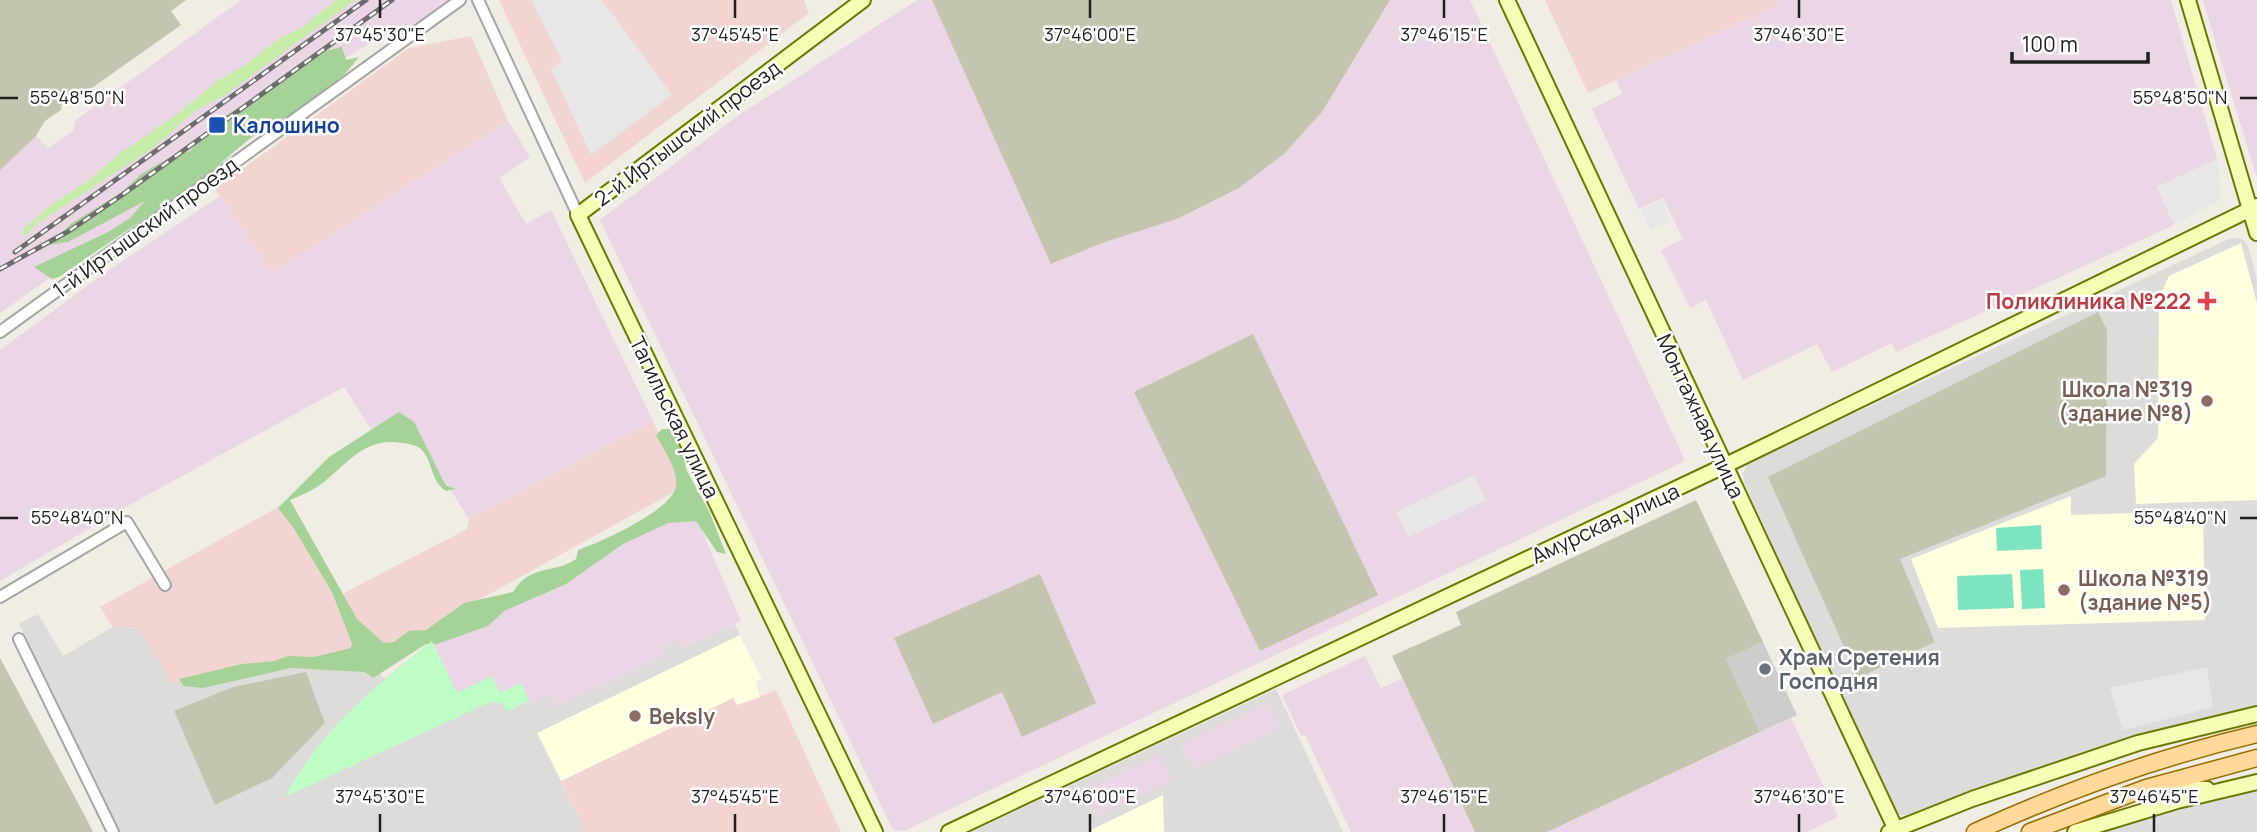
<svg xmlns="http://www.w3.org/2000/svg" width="2257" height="832" font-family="Manrope,sans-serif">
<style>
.residential{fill:#dddcdb}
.commercial{fill:#f2d5d2}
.industrial{fill:#ead6e5}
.education{fill:#fdffde}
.religious{fill:#cdcdcd}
.construction{fill:#c4c5af}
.grass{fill:#c6eda7}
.forest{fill:#a5d296}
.park{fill:#befdc6}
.pitch{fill:#7de4c1}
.parking{fill:#e7e7e7}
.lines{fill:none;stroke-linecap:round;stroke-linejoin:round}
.street-casing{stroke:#a6a6a6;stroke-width:14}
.secondary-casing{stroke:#687b00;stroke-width:18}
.primary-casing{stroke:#996e00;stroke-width:19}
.street{stroke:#fff;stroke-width:10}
.secondary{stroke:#f6fdb5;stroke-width:14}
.primary{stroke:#ffd89a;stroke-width:16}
.rail-casing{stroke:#6d6d6d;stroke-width:5}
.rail{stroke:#fff;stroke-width:2.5;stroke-dasharray:8;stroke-linecap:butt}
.ticks{fill:none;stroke:#1f1f1f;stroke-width:2.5}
.transit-dot{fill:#1a4fb4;stroke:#fff;stroke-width:2.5}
.health-dot{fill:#e0444e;stroke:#fff;stroke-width:2.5}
.education-dot{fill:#8d6e63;stroke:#fff;stroke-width:2.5}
.worship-dot{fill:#6b7280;stroke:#fff;stroke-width:2.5}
.labels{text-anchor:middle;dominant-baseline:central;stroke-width:5;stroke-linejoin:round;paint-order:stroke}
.transit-label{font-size:21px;font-weight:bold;fill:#164399;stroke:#fff;text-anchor:start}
.street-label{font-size:21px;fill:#1f1f1f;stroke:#fff}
.health-label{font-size:21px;font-weight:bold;fill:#be3a42;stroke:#fff;text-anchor:end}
.education-label{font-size:21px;font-weight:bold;fill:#785e54;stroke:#fff;text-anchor:start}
.worship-label{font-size:21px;font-weight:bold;fill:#5b616d;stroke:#fff;text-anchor:start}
.ticks-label{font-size:18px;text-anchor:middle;fill:#1f1f1f;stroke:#fff;stroke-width:5;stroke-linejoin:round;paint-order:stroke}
</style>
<rect width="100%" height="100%" fill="#f0ede4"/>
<g class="residential">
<polygon points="2231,238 2242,239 2248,246 2257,280 2257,706 2147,734 1911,815 1900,815 1893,808 1744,482 1743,473 1748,463"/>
<polygon points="38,614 63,656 113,627 139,629 372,659 384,679 432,641 549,695 555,707 663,657 659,648 677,640 682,648 735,624 762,679 756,682 760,697 561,782 586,832 118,832 19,624"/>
<polygon points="1276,689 1343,832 971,832"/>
<polygon points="2257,789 2257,832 2100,832 2201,803"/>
</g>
<g class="commercial">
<polygon points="499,0 804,0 809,13 585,183"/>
<polygon points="1545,0 1776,0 1779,5 1588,93"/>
<polygon points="471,36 508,121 272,274 215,189 409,48"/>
<polygon points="653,421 683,487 372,659 173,683 139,629 113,627 100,607 285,503 338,596 467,529 469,519"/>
<polygon points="776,690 841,832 586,832 561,781 734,697 738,705"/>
</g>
<g class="industrial">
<polygon points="241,0 454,0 422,23 390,31 334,65 332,80 0,313 0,170 36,136 48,148 73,131 76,120"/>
<polygon points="917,0 933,0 1052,264 1105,242 1177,219 1239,188 1284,154 1322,112 1390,0 1470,0 1684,458 1683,462 904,831 893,830 600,220 739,115"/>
<polygon points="1776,0 2171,0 2217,159 2157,187 2174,225 1896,352 1892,343 1832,372 1817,344 1743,380 1706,300 1690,308 1661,250 1683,239 1663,198 1639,209 1592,109 1622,94 1616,80 1778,5"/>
<polygon points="2203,0 2257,0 2257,178 2218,51"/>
<polygon points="508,121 530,157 499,178 526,224 551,210 653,421 469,519 409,425 380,443 344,387 133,503 0,581 0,350 106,272 220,196 272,273"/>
<polygon points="689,501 741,621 681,648 677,640 660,648 663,657 555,708 548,695 530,703 521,683 500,693 457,693 432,641"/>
<polygon points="1365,656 1381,688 1403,678 1475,832 1351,832 1305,735 1301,736 1282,695"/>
<polygon points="1269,702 1281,728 1193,769 1181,743"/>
<polygon points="1791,718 1838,817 1807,832 1547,832"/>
<polygon points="1160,754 1172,780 1096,817 1083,790"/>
</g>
<g class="education">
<polygon points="2241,243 2257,303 2257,500 2136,504 2134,464 2158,438 2159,298 2169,276"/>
<polygon points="2071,496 2071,515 2203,511 2205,620 1938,628 1911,559"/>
<polygon points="740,635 762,679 756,682 760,697 737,705 733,698 561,781 537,733"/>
<polygon points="1163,795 1164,832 1087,832"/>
</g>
<polygon class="religious" points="1763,642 1797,715 1760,732 1726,659"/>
<g class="construction">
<polygon points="0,0 186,0 171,11 181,25 79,97 63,95 61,110 45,121 36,136 0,170"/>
<polygon points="932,0 1390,0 1322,112 1284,154 1239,188 1177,219 1105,242 1051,264"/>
<polygon points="2098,312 2107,330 2106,476 1900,559 1935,642 1858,678 1768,477"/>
<polygon points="1253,334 1378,595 1260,651 1134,392"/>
<polygon points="1696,500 1763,642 1726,659 1760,732 1547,832 1475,832 1392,656 1461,625 1456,612"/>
<polygon points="1040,574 1096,703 1022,737 1002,692 933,724 894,638"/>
<polygon points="0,658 86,818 93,832 0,832"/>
<polygon points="306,672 325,723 272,778 215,805 174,711 233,687"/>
</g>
<polygon class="grass" points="336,0 355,0 225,95 195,111 153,148 38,223 24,237 22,231 47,208 92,178 119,154 175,116 219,80 244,66 279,39 301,28"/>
<g class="forest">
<path d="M342 47 346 60 359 57C345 75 325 96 305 108 293 115 279 119 266 127 241 144 221 164 196 183 151 215 105 245 59 277L52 279 34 267 108 232 130 218 145 201 68 242 48 245 72 223 122 192 141 174 167 159 190 151 213 124 291 73 313 54Z"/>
<path d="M399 412 414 422 442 478 447 486 456 489 446 491C430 480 434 464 422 450 417 445 409 444 402 443 365 437 349 462 324 482 314 490 302 495 290 500L357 619 384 643 394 642 409 631 426 630 464 603 513 592C531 563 555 574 576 559L578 550C601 542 673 510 676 486 678 469 664 450 656 435L662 429H672L678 436 687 471 709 511 726 554 717 552 696 521 668 523 623 544 566 584 504 611 488 626 437 644H426L373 678 365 672 291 668 203 688 184 686 179 679 242 664 275 661 288 656 314 657 351 648 352 644 332 592 293 527 278 508 329 457Z"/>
</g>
<path class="park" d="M432 641 457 693 492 676 500 693 521 683 529 701 509 711 500 703 490 702 285 797C319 732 375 686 432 641Z"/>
<g class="pitch">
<polygon points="2041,525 2042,549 1997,551 1996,528"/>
<polygon points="2043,569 2045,608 2022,609 2020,570"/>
<polygon points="2012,574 2014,608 1958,610 1957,576"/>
</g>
<g class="parking">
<polygon points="531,0 602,0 672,95 591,155 551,69 562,61"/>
<polygon points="2217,159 2221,194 2217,202 2174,225 2157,187"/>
<polygon points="1662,200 1671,221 1651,230 1641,210"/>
<polygon points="1474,475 1486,500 1408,537 1396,512"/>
<polygon points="2207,667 2213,707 2123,730 2110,688"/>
</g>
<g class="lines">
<g class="street-casing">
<g id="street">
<polyline points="478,0 578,215"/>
<polyline points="0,332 460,0"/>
<polyline points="0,597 127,522 165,585"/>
<polyline points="19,639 113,832"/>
</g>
</g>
<g class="secondary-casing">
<g id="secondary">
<polyline points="863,0 578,215 875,832"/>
<polyline points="1507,0 1897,832"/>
<polyline points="2188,0 2257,233"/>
<polyline points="2157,788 2207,789"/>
<polyline points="949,832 1724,466 2257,206"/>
<polyline points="1889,832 1972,799 2138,743 2257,714"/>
<polyline points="2075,832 2177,801 2257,782"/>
</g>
</g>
<g class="primary-casing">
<g id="primary">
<path d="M1975 832C2067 790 2159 757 2257 734"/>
<polyline points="2030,832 2146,788 2257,758"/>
</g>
</g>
<use href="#street" class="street"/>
<use href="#secondary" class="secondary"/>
<use href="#primary" class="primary"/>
<g class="rail-casing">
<g id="rail">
<polyline points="15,252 366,0"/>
<polyline points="0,269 69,231 122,195 392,0"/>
</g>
</g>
<use href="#rail" class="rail"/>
</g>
<path class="ticks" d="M380 0V18M735 0V18M1090 0V18M1444 0V18M1799 0V18M0 98H18M2240 98H2257M0 518H18M2240 518H2257M380 814V832M735 814V832M1090 814V832M1444 814V832M1799 814V832M2154 814V832"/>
<rect class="transit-dot" x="208" y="116" width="18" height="18" rx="3.5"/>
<path class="health-dot" d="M2203.5 290.5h7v7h7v7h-7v7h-7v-7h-7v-7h7z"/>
<g class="education-dot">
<circle cx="2207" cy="401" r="7"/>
<circle cx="2064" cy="590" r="7"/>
<circle cx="635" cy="716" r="7"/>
</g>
<circle class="worship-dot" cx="1765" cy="669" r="7"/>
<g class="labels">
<g class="transit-label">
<text x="233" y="125">Калошино</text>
</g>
<g class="street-label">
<text transform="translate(687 133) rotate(-37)">2-й Иртышский проезд</text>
<text transform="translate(145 227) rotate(-36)">1-й Иртышский проезд</text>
<text transform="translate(1701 416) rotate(65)">Монтажная улица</text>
<text transform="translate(675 417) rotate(64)">Тагильская улица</text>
<text transform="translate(1605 523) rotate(-25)">Амурская улица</text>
</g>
<g class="health-label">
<text x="2191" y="301">Поликлиника №222</text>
</g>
<g class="education-label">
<text x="2193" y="389" text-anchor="end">Школа №319<tspan x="2193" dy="24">(здание №8)</tspan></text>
<text x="2078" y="578">Школа №319<tspan x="2078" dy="24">(здание №5)</tspan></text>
<text x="649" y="716">Beksly</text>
</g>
<g class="worship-label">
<text x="1779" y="657">Храм Сретения<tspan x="1779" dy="24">Господня</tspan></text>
</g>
</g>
<g class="ticks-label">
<text x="380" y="41">37°45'30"E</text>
<text x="735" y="41">37°45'45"E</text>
<text x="1090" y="41">37°46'00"E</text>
<text x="1444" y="41">37°46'15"E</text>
<text x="1799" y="41">37°46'30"E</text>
<text x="77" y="104">55°48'50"N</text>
<text x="2180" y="104">55°48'50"N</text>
<text x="77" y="524">55°48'40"N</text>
<text x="2180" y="524">55°48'40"N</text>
<text x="380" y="803">37°45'30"E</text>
<text x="735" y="803">37°45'45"E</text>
<text x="1090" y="803">37°46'00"E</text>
<text x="1444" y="803">37°46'15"E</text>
<text x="1799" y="803">37°46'30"E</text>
<text x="2154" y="803">37°46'45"E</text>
</g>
<path d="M2012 52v10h136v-10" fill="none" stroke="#1f1f1f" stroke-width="3.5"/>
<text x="2022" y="52" font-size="21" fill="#1f1f1f" stroke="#ffffff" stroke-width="5" paint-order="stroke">100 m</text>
</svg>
